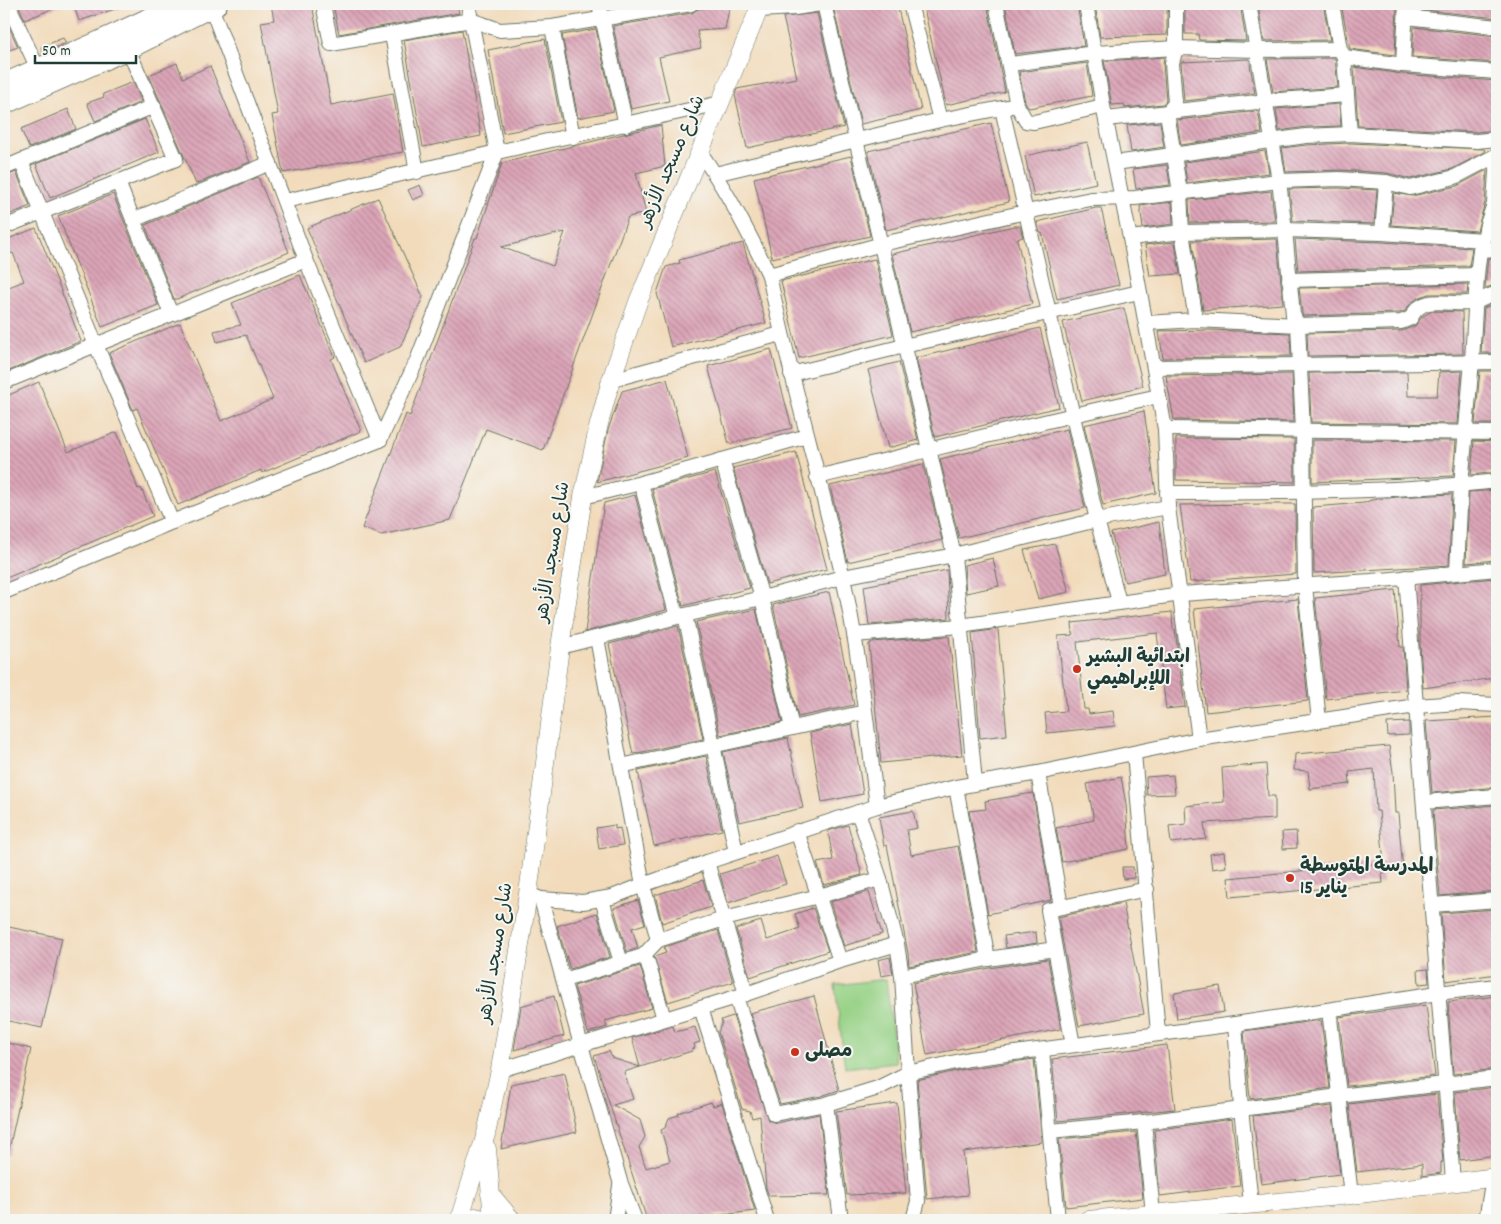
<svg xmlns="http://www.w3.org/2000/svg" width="1501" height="1224" font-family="Dekko,'Playpen Sans Arabic',sans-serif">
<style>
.pitch{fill:#96d185;stroke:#5a875c}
.building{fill:url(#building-back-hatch);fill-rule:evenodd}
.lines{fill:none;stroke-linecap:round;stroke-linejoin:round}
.minor-casing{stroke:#697463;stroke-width:16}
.tertiary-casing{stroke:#697463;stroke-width:19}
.secondary-casing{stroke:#697463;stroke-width:22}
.minor{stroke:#fff;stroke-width:14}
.tertiary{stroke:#fff;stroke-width:18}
.secondary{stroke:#fff;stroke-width:20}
.poi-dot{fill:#c8321e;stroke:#f6f6f2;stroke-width:2}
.labels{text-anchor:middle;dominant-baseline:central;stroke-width:4;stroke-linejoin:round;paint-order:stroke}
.street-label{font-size:19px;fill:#1f3d34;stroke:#f6f6f2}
.poi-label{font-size:19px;font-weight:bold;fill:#1f3d34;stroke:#f6f6f2;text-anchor:start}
</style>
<defs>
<pattern id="building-back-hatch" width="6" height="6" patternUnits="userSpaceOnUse" patternTransform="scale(1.25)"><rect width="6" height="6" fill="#dca5b8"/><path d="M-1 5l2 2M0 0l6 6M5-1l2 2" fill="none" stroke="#b28896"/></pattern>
</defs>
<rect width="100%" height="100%" fill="#f6f6f2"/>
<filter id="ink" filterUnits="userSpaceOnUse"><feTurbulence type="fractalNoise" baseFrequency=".02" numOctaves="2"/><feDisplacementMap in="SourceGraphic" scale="10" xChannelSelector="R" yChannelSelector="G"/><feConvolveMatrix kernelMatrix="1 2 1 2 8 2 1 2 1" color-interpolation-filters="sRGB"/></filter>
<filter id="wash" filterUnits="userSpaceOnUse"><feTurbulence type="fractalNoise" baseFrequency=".0096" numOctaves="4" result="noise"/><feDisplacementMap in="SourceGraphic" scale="20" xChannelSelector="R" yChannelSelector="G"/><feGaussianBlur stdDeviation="1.12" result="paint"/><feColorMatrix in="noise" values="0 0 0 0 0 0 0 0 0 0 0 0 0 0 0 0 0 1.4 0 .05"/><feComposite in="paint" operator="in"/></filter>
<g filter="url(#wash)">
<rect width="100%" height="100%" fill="#f2dbbb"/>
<polygon class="pitch" points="886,979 896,1062 845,1068 835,985"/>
<g id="blocks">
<g class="building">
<polygon points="18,4 64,4 25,20"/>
<polygon points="79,4 124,4 124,6 79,21 74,6"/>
<polygon points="271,4 312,4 331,105 393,93 403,152 283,173 272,115 278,114 261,22 274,20"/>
<polygon points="333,4 457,4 459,13 339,34"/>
<polygon points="730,4 725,29 697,31 701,48 659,57 669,101 631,109 613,26 692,13 698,9"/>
<polygon points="843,4 897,4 921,110 861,124 833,6"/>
<polygon points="923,4 987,4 1005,92 946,105"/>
<polygon points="1005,4 1077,4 1084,46 1015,54"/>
<polygon points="1095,4 1167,4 1167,35 1100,37"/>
<polygon points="1185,4 1240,4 1246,41 1199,40 1198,34 1185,34"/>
<polygon points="1258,4 1323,4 1330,40 1264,41"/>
<polygon points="1341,4 1397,4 1395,55 1350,49"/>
<polygon points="1415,4 1497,4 1497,18 1415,9"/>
<polygon points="817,13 844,127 747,148 735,95 737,89 797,78 783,17"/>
<polygon points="4,16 18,47 4,52"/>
<polygon points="1414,27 1497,36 1497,63 1412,57"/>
<polygon points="596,29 614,111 578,118 562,35"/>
<polygon points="462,30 481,136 423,147 404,40"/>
<polygon points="63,38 66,43 44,53 41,47"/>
<polygon points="545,39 561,122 503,133 488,50"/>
<polygon points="1164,57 1163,64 1166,100 1163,104 1125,108 1124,104 1112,105 1104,61"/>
<polygon points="1335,58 1338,87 1273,92 1267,59"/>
<polygon points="1249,59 1255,93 1184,101 1181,62"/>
<polygon points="177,63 183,78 210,66 250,162 196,184 149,75"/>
<polygon points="1087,63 1092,96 1029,108 1025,102 1019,72"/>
<polygon points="1354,67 1402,74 1497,81 1495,130 1477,132 1358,126"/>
<polygon points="133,82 141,100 139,103 95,121 87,103 104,97 103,94"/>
<polygon points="1339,104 1341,126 1306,127 1279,131 1276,109"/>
<polygon points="68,109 76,129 29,148 21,129"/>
<polygon points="1258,111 1262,133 1181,145 1177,120"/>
<polygon points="145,119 159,152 50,198 36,164"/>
<polygon points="1160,122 1164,147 1131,152 1127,125"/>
<polygon points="991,123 1009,202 886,230 868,151"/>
<path d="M661 125 665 166 636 173 646 213 628 217 543 450 486 429 450 520 381 535 362 528 406 414 410 416 475 238H477L502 163ZM565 232 553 266 501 247 539 238Z"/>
<polygon points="1087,142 1096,183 1034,197 1025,156"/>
<polygon points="1350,143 1484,149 1485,152 1452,169 1410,179 1387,173 1340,170 1286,172 1282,148 1307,145"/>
<polygon points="1265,151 1269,173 1187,183 1184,162"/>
<polygon points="851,156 870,236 772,258 754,178"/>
<polygon points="1167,165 1170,185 1136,189 1133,169"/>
<polygon points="1487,170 1485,202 1477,231 1391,225 1394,193 1412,196 1457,186"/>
<polygon points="16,172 30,206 4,217 4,177"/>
<polygon points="258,177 289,252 177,299 174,299 145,225"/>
<polygon points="420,185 424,195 413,200 408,190"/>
<polygon points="1339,188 1377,190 1374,224 1293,221 1289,189"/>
<polygon points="1271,191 1275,221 1190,223 1189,200"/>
<polygon points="113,194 158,305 102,327 58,216"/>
<polygon points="378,198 423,297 400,347 364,363 307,228"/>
<polygon points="1172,202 1173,224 1143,228 1140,206"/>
<polygon points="1096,208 1101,208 1119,285 1057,299 1042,233 1040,233 1037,222"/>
<polygon points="1014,226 1020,226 1023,237 1017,239 1032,304 910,332 892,254"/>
<polygon points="36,228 81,341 4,373 4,289 24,281 13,253 4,255 4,244 9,243 8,239"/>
<polygon points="1277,239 1283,304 1203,310 1192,241"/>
<polygon points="1295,239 1382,242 1472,248 1469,266 1298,271"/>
<polygon points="1175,242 1180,274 1150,276 1145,245"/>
<polygon points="743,243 766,323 671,347 657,293 666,267 680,263 679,260"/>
<polygon points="1488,258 1497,258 1497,285 1485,288"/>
<polygon points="875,259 893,335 799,358 781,281"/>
<polygon points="300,275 335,357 331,359 361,431 262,473 261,470 178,505 137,408 133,410 109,353 180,323 221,421 273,399 246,335 217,342 214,331 241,325 232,303"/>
<polygon points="1468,284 1467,294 1428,294 1418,298 1411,303 1405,311 1399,313 1303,316 1302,313 1299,288"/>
<polygon points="1497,303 1497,353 1481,353 1484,308"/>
<polygon points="1124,308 1143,386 1082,401 1063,322"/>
<polygon points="1432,311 1462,312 1463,354 1308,356 1307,333 1402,331 1415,326 1423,316"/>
<polygon points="1040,328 1059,407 935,437 916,358"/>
<polygon points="1210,330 1290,333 1291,356 1163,358 1159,331"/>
<polygon points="771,349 792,428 729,444 708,366"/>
<polygon points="899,362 918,440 888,448 868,370"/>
<polygon points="1462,371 1458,424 1311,422 1309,373 1407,372 1408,396 1437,396 1439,372"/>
<polygon points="1480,371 1497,371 1497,424 1475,424"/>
<polygon points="1292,374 1294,422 1174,420 1166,376"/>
<polygon points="667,379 688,458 597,482 608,430 622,391"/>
<polygon points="39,382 68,452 117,432 138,489 141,488 153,516 4,579 4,397"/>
<polygon points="1144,411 1156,493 1103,505 1084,425"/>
<polygon points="1067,429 1085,508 959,538 940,459"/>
<polygon points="1176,438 1294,439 1295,482 1176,480"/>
<polygon points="1312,440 1456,441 1453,476 1312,482"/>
<polygon points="1474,441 1497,442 1497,472 1471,475"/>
<polygon points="796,452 827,569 767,584 733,468"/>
<polygon points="923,464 942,540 848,562 830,486"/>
<polygon points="715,472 750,588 683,606 652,489"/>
<polygon points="1497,490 1497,559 1495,560 1466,563 1469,492"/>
<polygon points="1452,494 1449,565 1314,573 1313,507 1364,503 1371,500 1397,497"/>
<polygon points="635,495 666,610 585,632 604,503"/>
<polygon points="1269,504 1295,504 1296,574 1190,582 1180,505"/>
<polygon points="1159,522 1165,574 1125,582 1111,533"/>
<polygon points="1055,544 1069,592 1038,599 1024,550"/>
<polygon points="993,558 999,586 966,593 964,565"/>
<polygon points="947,570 949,618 869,625 864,586"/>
<polygon points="1495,578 1495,678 1423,688 1420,647 1420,585"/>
<polygon points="1395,590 1400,647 1403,647 1406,690 1326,699 1315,598"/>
<polygon points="829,592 854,705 798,717 773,605"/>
<polygon points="1298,599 1308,701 1206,712 1194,609"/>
<polygon points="756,609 782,722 720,735 696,622"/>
<polygon points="1172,612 1173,629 1175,629 1185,707 1166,709 1157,633 1077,642 1084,709 1088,709 1089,714 1113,711 1115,726 1047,733 1045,713 1066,711 1058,636 1073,635 1072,623"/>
<polygon points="678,626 703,739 633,754 609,644"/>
<polygon points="998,629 1007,735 980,738 972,633"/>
<polygon points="949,636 962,755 881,763 869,644 871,644 871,642"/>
<polygon points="1497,717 1497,787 1432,793 1426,721"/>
<polygon points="1409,722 1409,735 1388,736 1387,723"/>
<polygon points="852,724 863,794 822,802 810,733"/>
<polygon points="788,738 803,808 739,822 723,752"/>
<polygon points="1389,746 1393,772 1395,813 1398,813 1403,871 1382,873 1383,883 1230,897 1228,878 1384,863 1379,811 1376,811 1374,769 1349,772 1350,784 1310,789 1308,771 1294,770 1295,754"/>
<polygon points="706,756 722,830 654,846 638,771"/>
<polygon points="1266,764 1268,796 1275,796 1275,819 1204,823 1206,839 1171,843 1169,826 1186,824 1185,806 1224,802 1222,768"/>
<polygon points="1173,775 1175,794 1147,795 1146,777"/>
<polygon points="1121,777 1126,804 1129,849 1062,862 1056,828 1094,820 1087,784"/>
<polygon points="1033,793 1051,900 988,914 969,811 986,809 985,801"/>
<polygon points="1497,805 1497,891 1440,896 1433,810"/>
<polygon points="913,811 917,828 907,830 911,855 958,846 978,952 909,966 908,953 887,845 884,846 879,817"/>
<polygon points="615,825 615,829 620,828 623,845 599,849 596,828"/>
<polygon points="848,825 862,875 824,885 817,863 833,860 828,831"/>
<polygon points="1296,831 1297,848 1283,849 1282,832"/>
<polygon points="1224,852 1226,867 1212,869 1210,854"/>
<polygon points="777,856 786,884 728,903 720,874"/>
<polygon points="1122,867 1133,867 1134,878 1123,879"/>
<polygon points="703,880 711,907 662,923 655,895"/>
<polygon points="867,892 869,892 882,934 844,946 830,902"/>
<polygon points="638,900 645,924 632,928 638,948 627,952 614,908"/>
<polygon points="1123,903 1144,1014 1079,1026 1058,917"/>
<polygon points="813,908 828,951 750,977 736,929 761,921 767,940 800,929 795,914"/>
<polygon points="1497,909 1497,974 1446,981 1441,913"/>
<polygon points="597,913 610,957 570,969 557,926"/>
<polygon points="4,926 62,938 42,1028 4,1020"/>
<polygon points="718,930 733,982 668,1002 654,957 666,953 664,947"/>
<polygon points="1036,932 1037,943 1006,948 1004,936"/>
<polygon points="890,957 893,974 881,976 878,960"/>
<polygon points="1048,959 1061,1029 927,1055 913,983 990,968"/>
<polygon points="640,966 652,1008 605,1021 607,1027 588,1033 574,986"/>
<polygon points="1428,969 1429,983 1419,984 1418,970"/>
<polygon points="1220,986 1224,1012 1177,1019 1174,993"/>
<polygon points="554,996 564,1036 514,1050 521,1006"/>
<polygon points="814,996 839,1090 821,1096 780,1104 750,1013"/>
<polygon points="1497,996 1497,1069 1453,1074 1448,1002"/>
<polygon points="1426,1005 1435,1076 1347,1086 1339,1017"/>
<polygon points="733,1016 768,1120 776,1123 819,1114 829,1195 769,1196 766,1188 760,1116 752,1118 750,1111 742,1109 718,1032 722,1023 721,1020"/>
<polygon points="1321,1020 1330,1088 1250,1099 1244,1031"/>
<polygon points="673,1026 675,1032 695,1027 700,1042 694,1044 695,1048 692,1049 692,1051 640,1067 632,1038"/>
<polygon points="4,1042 31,1049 8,1154 4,1154"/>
<polygon points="1167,1045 1175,1109 1058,1121 1052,1059"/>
<polygon points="609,1051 612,1058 640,1067 624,1072 633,1099 613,1105 640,1120 645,1137 639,1147 646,1168 670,1161 661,1130 665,1128 669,1118 679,1115 678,1113 711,1102 713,1106 722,1103 755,1211 677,1220 647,1220 594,1056"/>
<polygon points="1034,1059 1042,1142 963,1152 968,1195 927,1199 917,1080 965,1069"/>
<polygon points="565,1073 577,1132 501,1149 511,1084"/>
<polygon points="1497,1087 1497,1155 1460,1160 1455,1092"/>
<polygon points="1437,1094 1443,1162 1441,1162 1441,1173 1422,1176 1422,1164 1357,1172 1349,1104"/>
<polygon points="897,1103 906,1193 847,1195 836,1111"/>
<polygon points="1332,1106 1340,1174 1261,1184 1253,1116"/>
<polygon points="1232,1119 1240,1186 1160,1196 1154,1130"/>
<polygon points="1136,1132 1143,1198 1066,1207 1059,1139"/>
</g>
</g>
</g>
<g filter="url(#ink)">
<use href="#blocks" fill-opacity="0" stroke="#697463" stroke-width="1"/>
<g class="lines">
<g class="minor-casing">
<g id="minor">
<polyline points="8,4 38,69"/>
<polyline points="210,4 306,260 380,440"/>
<polyline points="468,4 471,20 500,30 552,27 691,4"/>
<polyline points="599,4 626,125"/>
<polyline points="824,4 954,555 975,783"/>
<polyline points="910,4 940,120"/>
<polyline points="996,4 1017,105 1026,121 1034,122 1103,106"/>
<polyline points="1086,4 1103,106 1130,238 1165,429 1168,507 1199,739"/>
<polyline points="1176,4 1176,48 1172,63 1175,103 1167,113 1180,192 1182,232 1196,320"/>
<polyline points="1249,4 1279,181 1285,230 1293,315 1298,325 1303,431 1305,586 1319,721"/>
<polyline points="1332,4 1340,49 1344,57 1350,134"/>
<polyline points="759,10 795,8 820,4"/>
<polyline points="1406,17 1497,27"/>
<polyline points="552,27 573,137"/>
<polyline points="392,35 417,172"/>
<polyline points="1344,57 1403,65 1497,72"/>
<polyline points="1010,64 1095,53 1176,48 1257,50 1340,49"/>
<polyline points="1403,65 1406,4"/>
<polyline points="1002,109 1097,520 1119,602"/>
<polyline points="1106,119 1266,101 1347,95"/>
<path d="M700 152C727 191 749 233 769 275L882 244 1026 212 1091 199 1135 198 1279 181 1339 179 1386 182 1410 188 1455 177 1497 155"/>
<polyline points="21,161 96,345 172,522"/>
<polyline points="1115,163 1306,136 1350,134 1477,141 1497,139"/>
<polyline points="4,168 154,106"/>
<polyline points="715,174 940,120 1017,105"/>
<polyline points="118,182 171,314"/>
<polyline points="285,201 497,152 721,103"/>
<polyline points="133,220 270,163"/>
<polyline points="4,227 176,159 128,49"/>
<polyline points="1382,233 1386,182"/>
<polyline points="1130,238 1182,232 1285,230 1382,233 1484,240"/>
<polyline points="1480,250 1497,249"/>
<path d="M769 275C790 377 820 477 843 578 860 653 867 730 877 806"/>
<polyline points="1289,280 1477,275"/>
<path d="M1146 323 1196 320 1298 325 1401 322 1411 318C1423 291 1453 308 1475 302 1484 300 1487 295 1497 294"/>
<polyline points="1154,367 1497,362"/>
<polyline points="791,374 904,346 1139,292"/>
<polyline points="611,380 781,334"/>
<polyline points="4,382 306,260"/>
<polyline points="1165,429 1497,433"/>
<polyline points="722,460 762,598 792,728"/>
<path d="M817 477C931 450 1044 420 1159 396"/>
<polyline points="641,483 677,617"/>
<path d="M1167 493C1277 492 1388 493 1497 481"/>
<polyline points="583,497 641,483 807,436"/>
<polyline points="1457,572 1461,485 1472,361 1477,275 1480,250 1484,240 1487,224 1494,204 1497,156"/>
<polyline points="1406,577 1453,1181"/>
<polyline points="4,592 172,522 380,440 418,358 497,152 471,20 331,44 323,4"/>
<polyline points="685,615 736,852"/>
<polyline points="854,635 960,626 1181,594 1371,581 1497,569"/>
<polyline points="597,638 643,885 658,940"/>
<polyline points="560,647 685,615 762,598 843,577 954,555 1097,520 1168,507"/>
<polyline points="1134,753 1158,1033"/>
<polyline points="621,766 865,712"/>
<polyline points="1038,773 1061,907"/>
<polyline points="956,787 988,959"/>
<polyline points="1424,802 1497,796"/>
<polyline points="858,812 880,879 897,944 902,976 908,1073 918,1201 913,1220"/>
<polyline points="797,831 840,961"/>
<polyline points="707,862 746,994"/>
<polyline points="528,894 541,899 583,902 612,897 643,885 707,862 877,806 956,787 1038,773 1199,739 1416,706 1458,703 1497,705"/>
<polyline points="541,899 581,1045 620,1181 635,1220"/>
<polyline points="602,900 621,962"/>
<polyline points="1432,905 1497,900"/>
<polyline points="1055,949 1073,1045"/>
<polyline points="643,956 648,963 664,1019"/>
<polyline points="902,976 988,959 1055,949 1048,910 1147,889"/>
<polyline points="564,980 643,956 658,940 724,919 819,896 880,879"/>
<polyline points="736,997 774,1114 826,1104 878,1088 908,1073 969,1059 1235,1024 1438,993 1497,986"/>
<polyline points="701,1008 767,1220"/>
<polyline points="1329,1010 1351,1195"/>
<polyline points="1235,1024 1241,1108 1251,1204"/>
<polyline points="1042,1050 1058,1220"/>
<polyline points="500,1070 746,994 840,961 897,944"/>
<polyline points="826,1104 841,1220"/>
<polyline points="1144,1122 1153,1214"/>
<polyline points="1050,1131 1144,1122 1339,1096 1497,1078"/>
<polyline points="615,1220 620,1186"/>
<polyline points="1486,1220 1493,1177"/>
</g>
</g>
<g class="tertiary-casing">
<g id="tertiary">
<polyline points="487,1149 493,1220"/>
<polyline points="490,1194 512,1220"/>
<polyline points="459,1220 486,1134 500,1070 528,894 560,647 583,497 599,424 611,380 638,302 761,4"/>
<polyline points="463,1220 475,1217 488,1220"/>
<polyline points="1088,1220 1351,1195 1497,1177"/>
</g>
</g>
<g class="secondary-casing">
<g id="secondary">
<polyline points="4,84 98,42 180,4"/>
<polyline points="4,104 128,49 217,4"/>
</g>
</g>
<use href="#minor" class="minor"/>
<use href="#tertiary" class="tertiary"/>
<use href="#secondary" class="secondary"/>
</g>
</g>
<g class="poi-dot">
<circle cx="1077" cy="669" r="5"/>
<circle cx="1290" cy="878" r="5"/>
<circle cx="795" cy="1052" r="5"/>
</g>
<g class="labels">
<g class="street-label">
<text transform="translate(673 162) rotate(-67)">شارع مسجد الأزهر</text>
<text transform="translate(554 552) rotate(-81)">شارع مسجد الأزهر</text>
<text transform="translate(497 953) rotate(-81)">شارع مسجد الأزهر</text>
</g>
<g class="poi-label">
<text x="1087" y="658">ابتدائية البشير<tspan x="1087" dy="22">اللإبراهيمي</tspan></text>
<text x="1300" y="867">المدرسة المتوسطة<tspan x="1300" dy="22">15 يناير</tspan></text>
<text x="805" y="1052">مصلى</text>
</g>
</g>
<rect width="1501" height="1224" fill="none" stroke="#f6f6f2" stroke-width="20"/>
<path d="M35 55v8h101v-8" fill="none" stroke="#1f3d34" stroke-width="2.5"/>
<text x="42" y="55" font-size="15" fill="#1f3d34" stroke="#f6f6f2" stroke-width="4" paint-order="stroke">50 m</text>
</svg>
